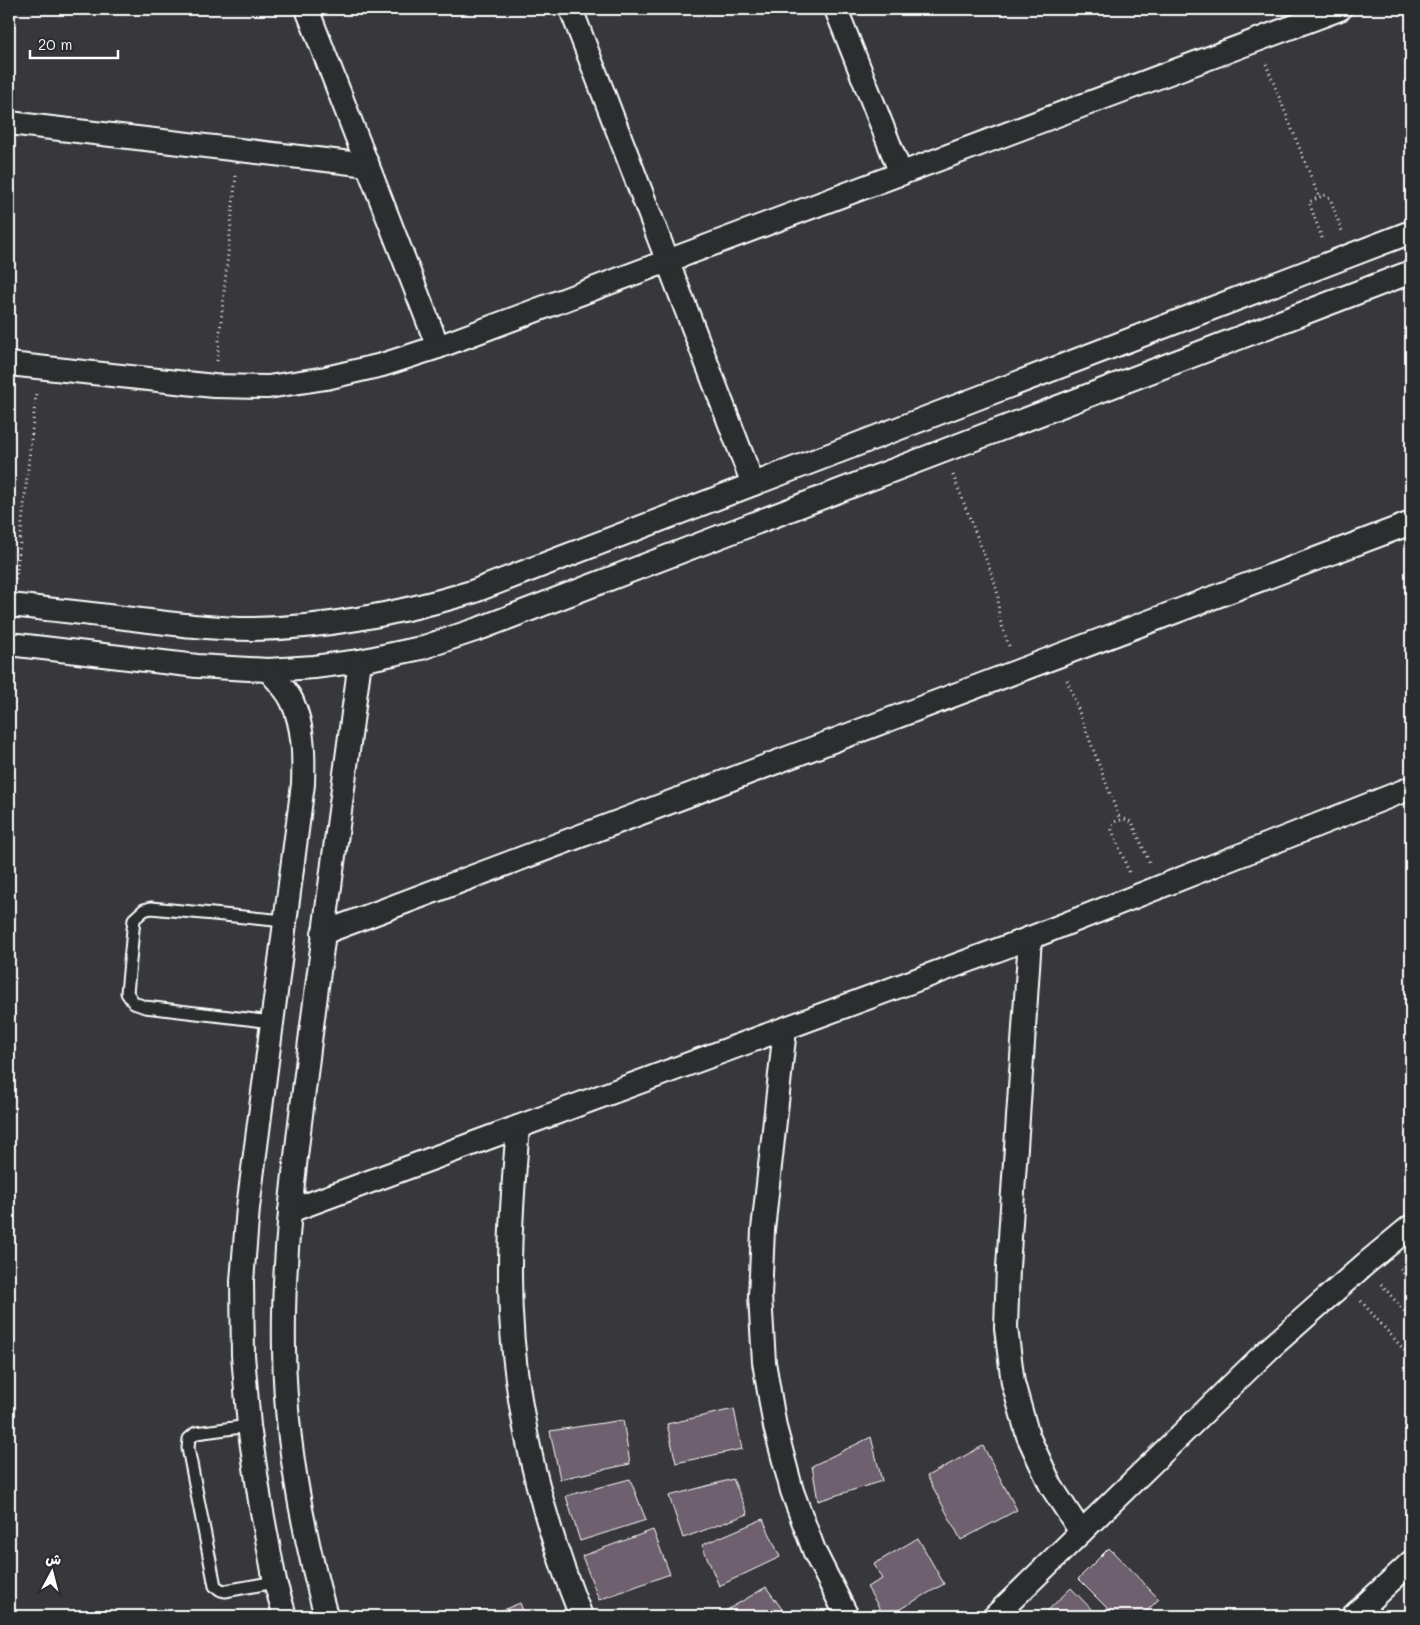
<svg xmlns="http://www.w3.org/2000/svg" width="1420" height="1625" font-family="Mali,'Playpen Sans Arabic',sans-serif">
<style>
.building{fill:#6e606e;stroke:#fff}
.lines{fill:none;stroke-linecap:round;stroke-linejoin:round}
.lane-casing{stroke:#fff;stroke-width:15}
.street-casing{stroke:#fff;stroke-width:26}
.path{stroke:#fff;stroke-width:3;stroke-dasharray:1 4;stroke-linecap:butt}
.lane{stroke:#2a2d2e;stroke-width:11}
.street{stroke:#2a2d2e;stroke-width:22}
</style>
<rect width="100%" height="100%" fill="#38373b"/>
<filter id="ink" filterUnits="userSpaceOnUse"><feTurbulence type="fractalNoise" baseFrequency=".02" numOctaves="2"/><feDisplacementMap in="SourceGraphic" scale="10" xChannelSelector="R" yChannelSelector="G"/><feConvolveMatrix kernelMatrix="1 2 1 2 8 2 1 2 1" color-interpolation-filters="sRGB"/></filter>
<g filter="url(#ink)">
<g class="building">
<polygon points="734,1409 742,1449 676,1463 667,1424"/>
<polygon points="623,1420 630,1464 560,1479 550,1431"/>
<polygon points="871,1437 882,1481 818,1501 812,1466"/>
<polygon points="983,1446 1017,1510 961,1540 927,1476"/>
<polygon points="630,1479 646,1520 580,1541 566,1496"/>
<polygon points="733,1479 748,1514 683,1538 669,1496"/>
<polygon points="763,1519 780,1557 719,1586 702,1545"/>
<polygon points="653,1530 670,1574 599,1600 582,1556"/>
<polygon points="918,1538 944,1584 888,1616 884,1616 867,1587 882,1579 874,1564"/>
<polygon points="1109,1548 1159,1599 1142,1616 1115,1616 1078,1579"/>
<polygon points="766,1587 787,1616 717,1616"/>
<polygon points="1071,1588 1098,1616 1042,1616"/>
<polygon points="520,1603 525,1616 488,1616"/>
</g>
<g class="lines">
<g class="lane-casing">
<g id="lane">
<polyline points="272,1022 145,1007 134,1003 127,993 134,919 144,910 151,908 285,921"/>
<polyline points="249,1426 196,1433 189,1439 188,1448 215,1586 221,1590 225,1591 275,1582"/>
</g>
</g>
<g class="street-casing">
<g id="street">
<polyline points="307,9 438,347"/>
<polyline points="571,9 753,484"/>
<polyline points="836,9 901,174"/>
<polyline points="9,123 368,165"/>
<polyline points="9,364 214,386 268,387 326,378 382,365 438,347 1340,9"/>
<path d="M9 605C50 609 91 614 133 619 173 624 213 629 253 629 328 628 401 613 472 592L1411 232"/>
<polyline points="9,644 197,666 268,670 314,667 360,661 421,648 481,628 1411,272"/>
<path d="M268 670C276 679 287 690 292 701 304 727 304 756 303 784L248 1208 242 1281 243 1355 249 1426 260 1501 275 1582 285 1616"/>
<polyline points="323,933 1411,523"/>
<polyline points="1030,938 1008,1267 1006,1328 1013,1383 1028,1436 1051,1486 1081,1532"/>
<polyline points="785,1029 763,1230 760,1296 764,1362 775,1427 792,1491 815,1553 847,1616"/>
<path d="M518 1127C514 1174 510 1221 510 1268 509 1387 537 1506 581 1616"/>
<polyline points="290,1211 1030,938 1411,788"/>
<path d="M326 1616C302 1529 285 1440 284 1349 282 1246 298 1143 310 1041 326 914 343 788 360 661"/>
<polyline points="995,1616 1268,1350 1364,1265 1411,1226"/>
<polyline points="1353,1616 1411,1562"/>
</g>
</g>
<g class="path">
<polyline points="1266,64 1319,197"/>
<polyline points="1322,238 1309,202 1324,195 1330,198 1342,231"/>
<polyline points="217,361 236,175"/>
<polyline points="953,475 994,580 998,595 999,617 1009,646"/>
<polyline points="16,579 36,394"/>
<polyline points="1067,680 1120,820"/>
<polyline points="1129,872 1112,830 1112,826 1114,822 1124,819 1132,822 1150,864"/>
<polyline points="1400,1269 1411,1282"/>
<polyline points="1381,1284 1411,1319"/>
<polyline points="1361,1301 1411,1358"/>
</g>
<use href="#lane" class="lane"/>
<use href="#street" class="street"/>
</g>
</g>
<rect width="1420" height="1625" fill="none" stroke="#2a2d2e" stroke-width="30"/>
<rect x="15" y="15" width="1390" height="1595" fill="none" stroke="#fff" stroke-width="2" filter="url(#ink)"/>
<g transform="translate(52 1572) rotate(7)" stroke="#2a2d2e" stroke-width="4" paint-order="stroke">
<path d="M0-4L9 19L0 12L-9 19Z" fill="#ffffff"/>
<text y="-8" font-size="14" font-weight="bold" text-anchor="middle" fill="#ffffff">ش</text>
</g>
<path d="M30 50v8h88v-8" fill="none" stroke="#ffffff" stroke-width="2.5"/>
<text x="38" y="50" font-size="15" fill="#ffffff" stroke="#2a2d2e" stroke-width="4" paint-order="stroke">20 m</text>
</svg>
